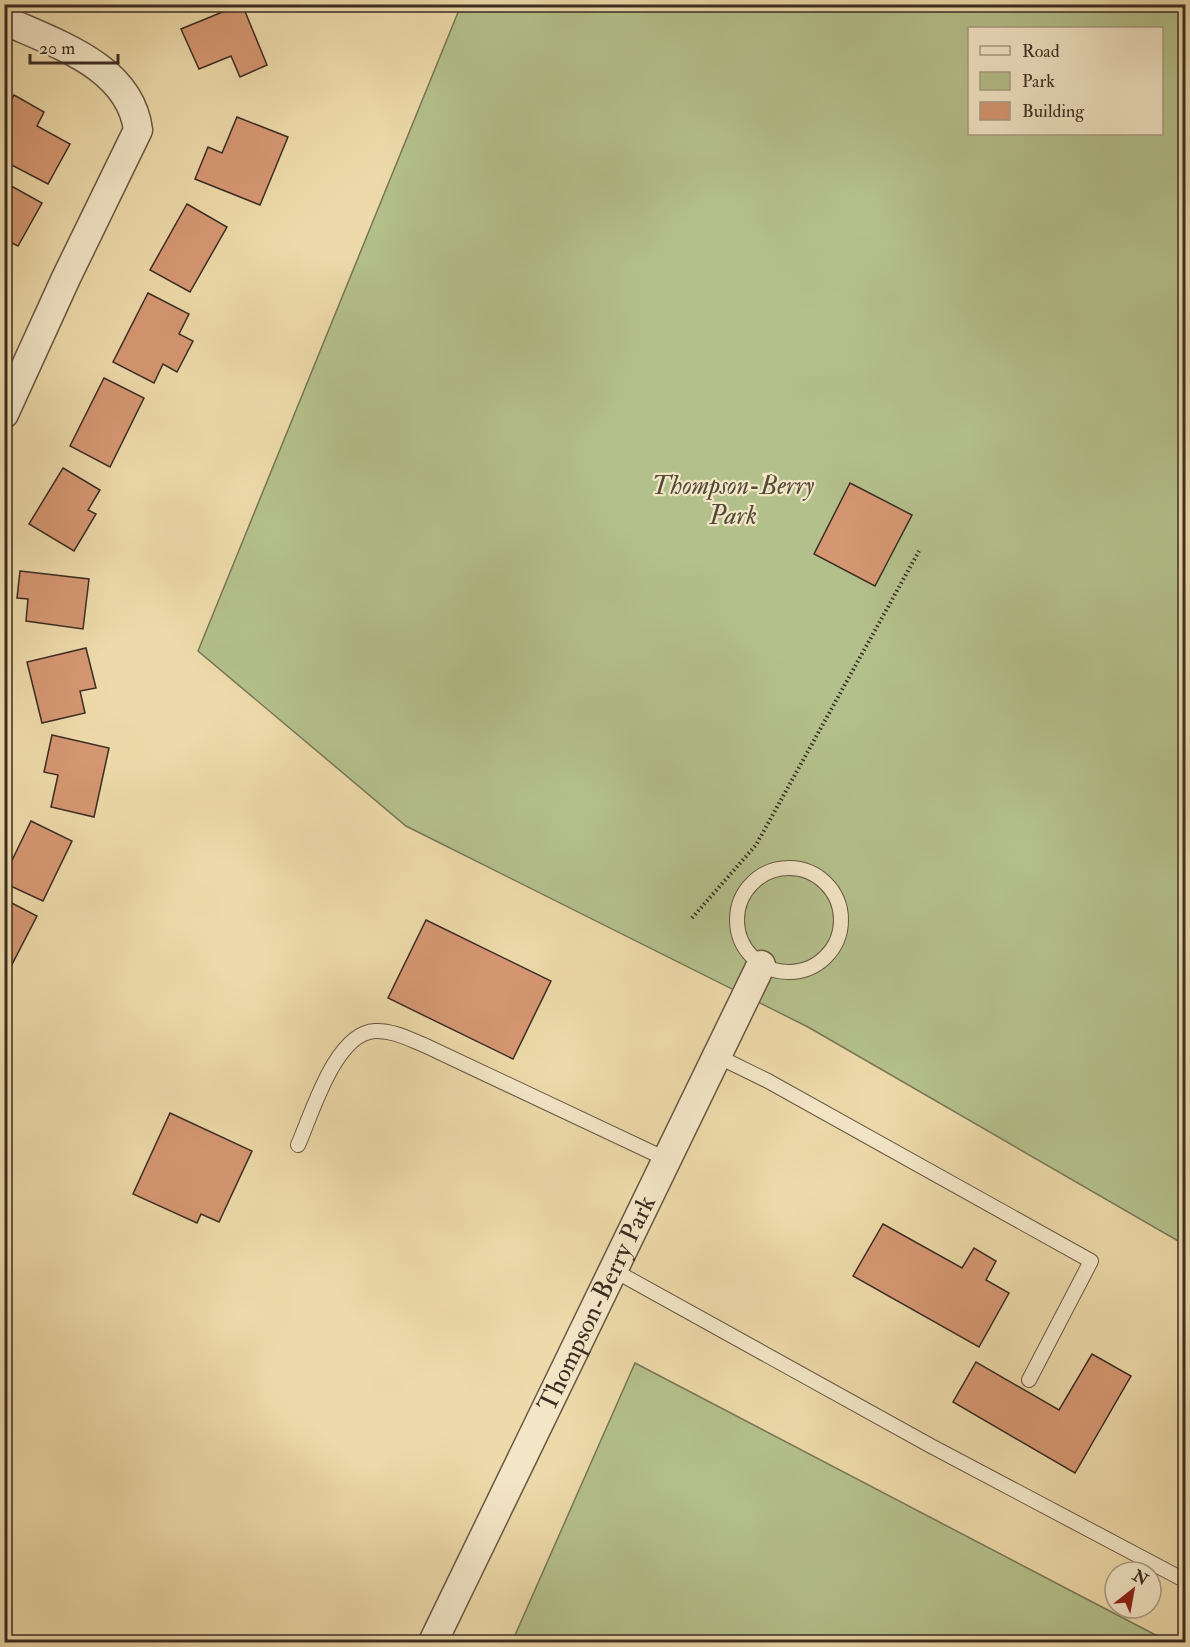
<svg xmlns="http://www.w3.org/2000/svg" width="1190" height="1647" font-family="'IM FELL Double Pica',serif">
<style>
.green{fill:#b4c08b;stroke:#787657;stroke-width:1.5;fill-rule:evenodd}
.building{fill:#d59772;stroke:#3b2d23;stroke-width:1.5}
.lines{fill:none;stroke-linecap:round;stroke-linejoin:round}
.lane-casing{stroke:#685844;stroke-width:16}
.street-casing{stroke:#685844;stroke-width:31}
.path{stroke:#3b2d23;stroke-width:4;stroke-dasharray:1.5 3;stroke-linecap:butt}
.lane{stroke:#f3e6c7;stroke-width:14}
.street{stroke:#f3e6c7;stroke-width:28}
.labels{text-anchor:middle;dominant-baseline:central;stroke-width:4.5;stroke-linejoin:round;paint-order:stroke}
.park-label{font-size:26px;font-style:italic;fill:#534a38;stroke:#f3e6c7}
.street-label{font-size:26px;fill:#3b2d23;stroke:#f3e6c7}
</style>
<rect width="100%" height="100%" fill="#edd9a9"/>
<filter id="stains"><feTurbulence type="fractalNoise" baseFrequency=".00333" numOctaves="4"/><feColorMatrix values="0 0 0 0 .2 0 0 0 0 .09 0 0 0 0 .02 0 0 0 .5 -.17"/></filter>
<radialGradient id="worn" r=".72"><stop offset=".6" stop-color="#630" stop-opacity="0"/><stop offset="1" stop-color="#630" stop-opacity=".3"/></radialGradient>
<g class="green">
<path d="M461 5H1185V1245L808 1027 406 826 198 651ZM970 28H1162V134H970Z"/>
<polygon points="635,1363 1169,1642 512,1642"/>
</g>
<g class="building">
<polygon points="242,4 267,65 240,77 231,56 199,69 181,29"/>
<polygon points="14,95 44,112 37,126 70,144 48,184 4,161 4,112"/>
<polygon points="237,117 288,137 260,205 195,179 208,147 222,153"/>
<polygon points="4,182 42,203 18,246 4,239"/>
<polygon points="187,204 227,227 190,292 150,270"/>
<polygon points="148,293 189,314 179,334 193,341 177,372 163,364 154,383 113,362"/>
<polygon points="104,378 144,398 110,467 70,446"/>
<polygon points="63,468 100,490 88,510 96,514 74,551 29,524"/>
<polygon points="850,483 912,515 875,586 814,554"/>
<polygon points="20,571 89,579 83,629 26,621 28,599 17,598"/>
<polygon points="86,648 96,688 80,691 85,713 42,723 27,662"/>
<polygon points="52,735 109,748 94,817 51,807 58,775 44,772"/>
<polygon points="31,821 72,841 43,901 4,883 4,877"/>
<polygon points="4,899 37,916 7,974 4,973"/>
<polygon points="426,920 551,981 513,1059 388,998"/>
<polygon points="170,1113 252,1151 219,1222 201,1214 197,1223 133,1194"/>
<polygon points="883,1224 962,1268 974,1248 996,1261 986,1280 1009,1293 979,1347 853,1276"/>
<polygon points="1092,1354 1131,1376 1075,1473 953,1402 976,1362 1059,1410"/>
</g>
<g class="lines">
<g class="lane-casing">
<g id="lane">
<circle cx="789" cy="920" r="52"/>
<polyline points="717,1056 768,1081 1091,1261 1029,1380"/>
<path d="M298 1145C312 1114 335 1033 375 1031 392 1030 409 1039 424 1045L668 1160"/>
<polyline points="615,1271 931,1446 1186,1581"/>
</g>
</g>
<g class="street-casing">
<g id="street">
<path d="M4 20C56 44 130 66 138 130L66 278 4 414"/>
<path id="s1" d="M433 1642 761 965"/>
</g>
</g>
<polyline class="path" points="692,918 756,845 919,551"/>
<use href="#lane" class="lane"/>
<use href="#street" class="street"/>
</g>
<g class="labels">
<g class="park-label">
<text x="733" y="486">Thompson-Berry<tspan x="733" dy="30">Park</tspan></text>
</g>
<g class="street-label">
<text stroke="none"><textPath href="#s1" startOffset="376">Thompson-Berry Park</textPath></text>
</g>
</g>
<rect width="1190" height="1647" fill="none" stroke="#edd9a9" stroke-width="24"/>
<rect x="6" y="6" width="1178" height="1635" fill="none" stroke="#3b2d23" stroke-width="3"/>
<rect x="12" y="12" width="1166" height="1623" fill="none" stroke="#3b2d23" stroke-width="1.5"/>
<rect x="968" y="27" width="195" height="108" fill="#f3e6c7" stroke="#a99c85" stroke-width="1.5"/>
<rect x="980" y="46" width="30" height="9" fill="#f3e6c7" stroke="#a99c85" stroke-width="1.5"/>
<text x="1022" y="57" font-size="18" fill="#3b2d23">Road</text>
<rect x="980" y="72" width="30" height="18" fill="#b4c08b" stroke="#a99c85" stroke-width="1.5"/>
<text x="1022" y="87" font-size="18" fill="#3b2d23">Park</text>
<rect x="980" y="102" width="30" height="18" fill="#d59772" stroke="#a99c85" stroke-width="1.5"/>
<text x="1022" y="117" font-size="18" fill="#3b2d23">Building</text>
<g transform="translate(1133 1590) rotate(31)"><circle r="28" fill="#f3e6c7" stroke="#a99c85" stroke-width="1.5"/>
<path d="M0-4.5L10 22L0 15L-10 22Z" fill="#8f2418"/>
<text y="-9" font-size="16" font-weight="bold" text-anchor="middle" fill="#3b2d23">N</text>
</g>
<path d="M30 54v9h88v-9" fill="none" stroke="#3b2d23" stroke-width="3"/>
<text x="39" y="54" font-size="18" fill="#3b2d23" stroke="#f3e6c7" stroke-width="4.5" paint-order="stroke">20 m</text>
<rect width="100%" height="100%" filter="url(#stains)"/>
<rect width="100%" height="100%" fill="url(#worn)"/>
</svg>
